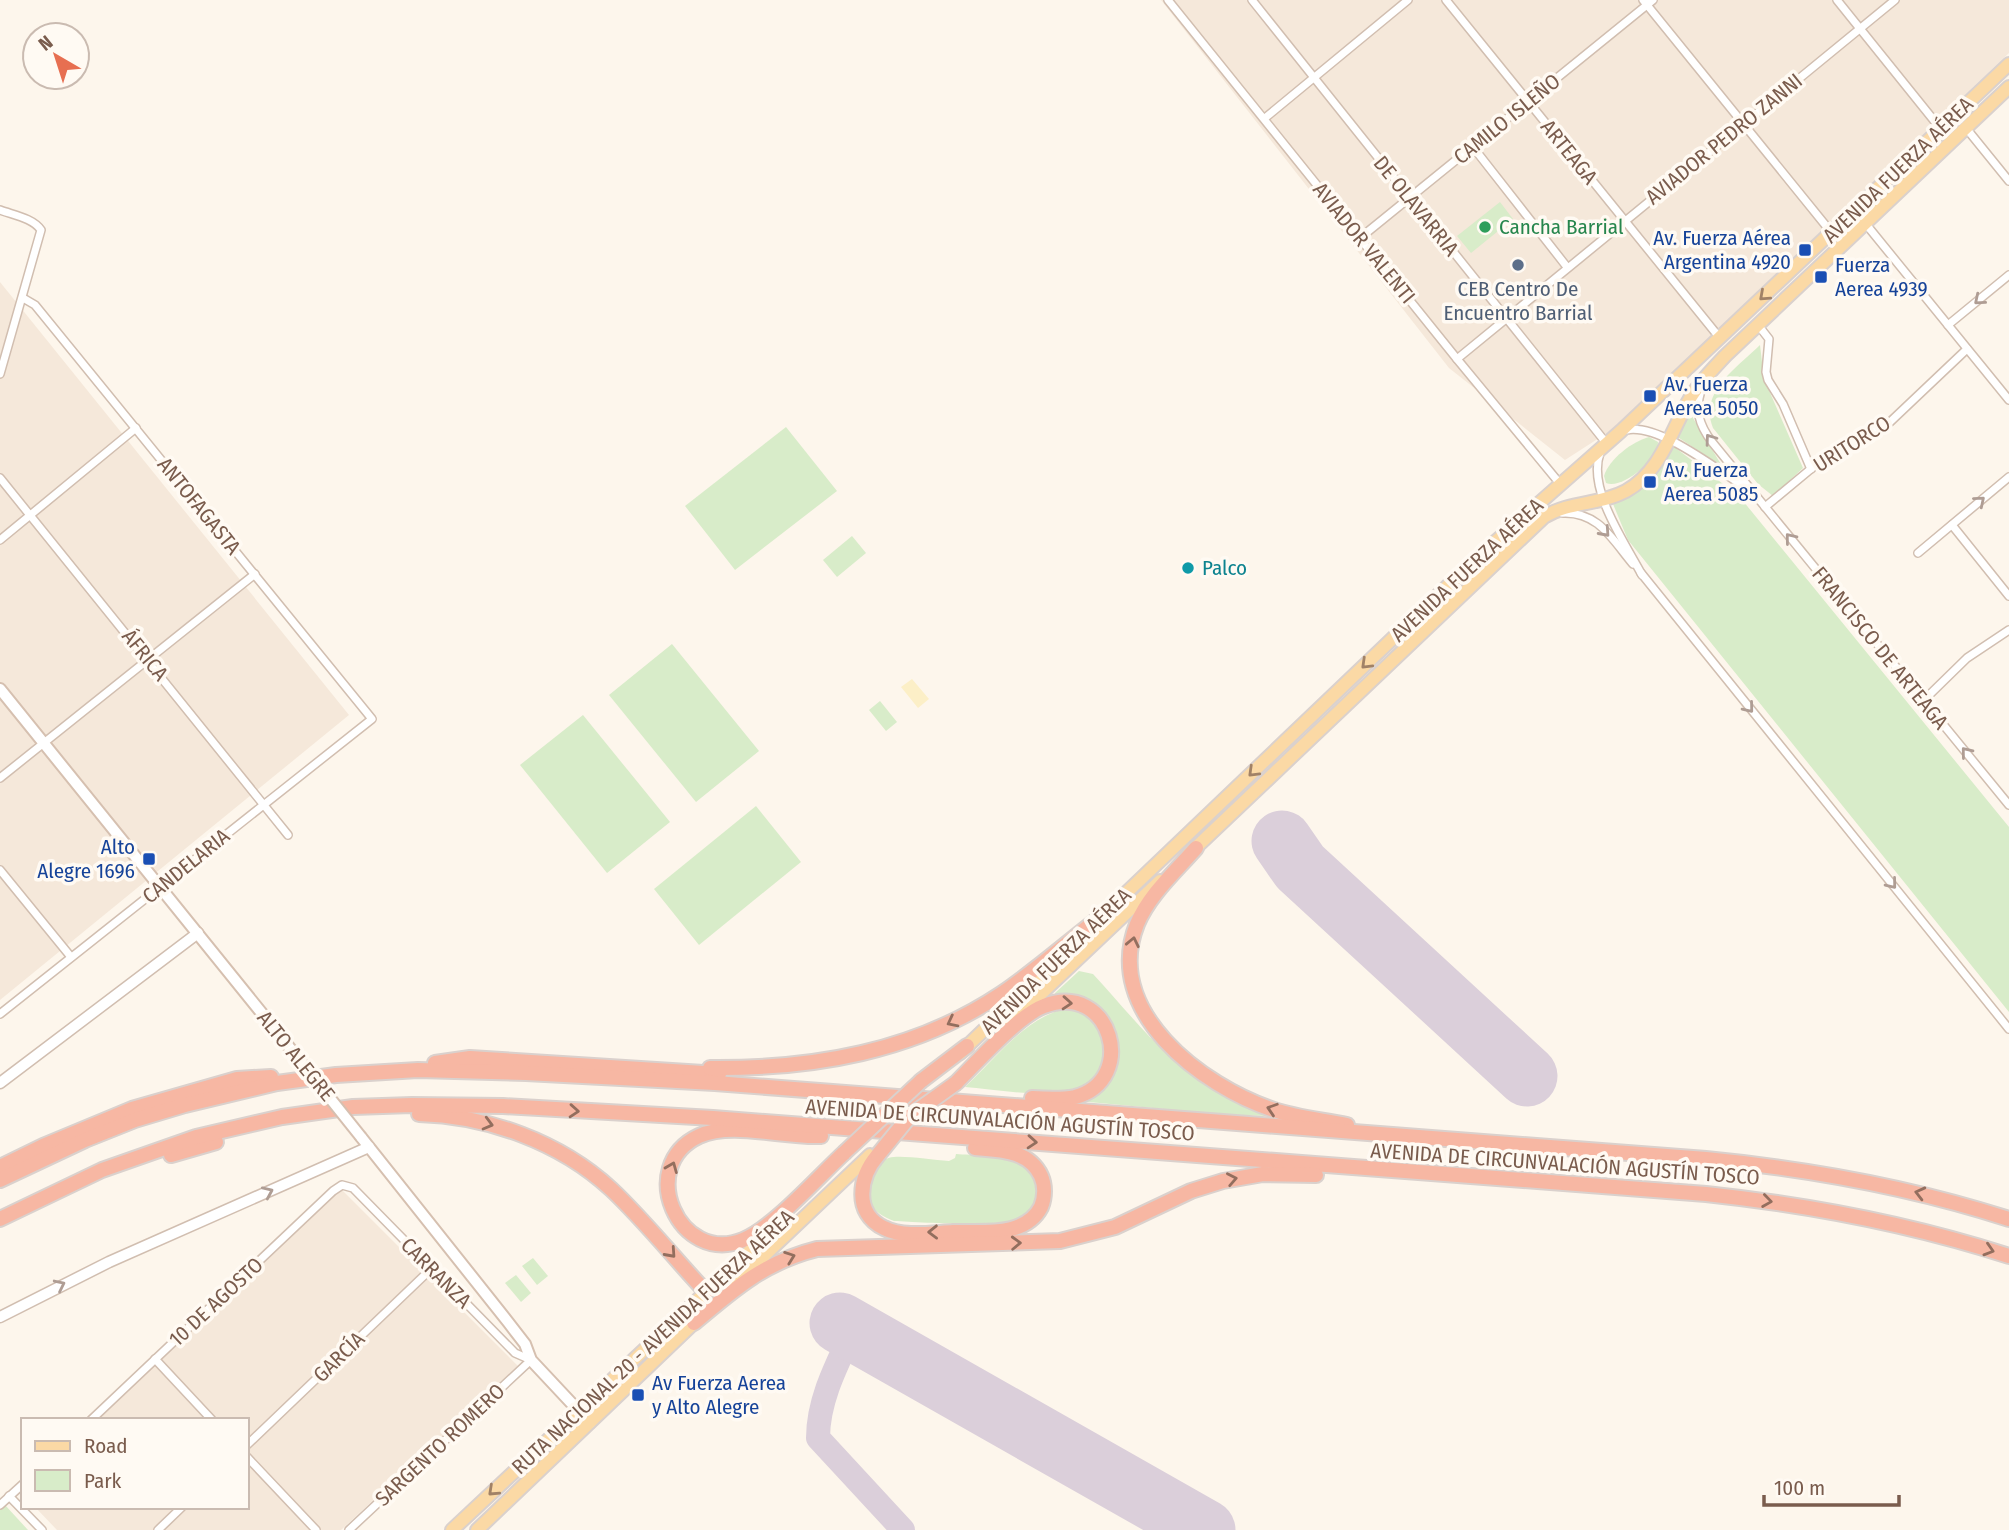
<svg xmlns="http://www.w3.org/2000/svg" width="2009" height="1530" font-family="'Fira Sans Condensed',sans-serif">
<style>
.residential{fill:#f5e8da}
.green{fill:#d8ecc9}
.sand{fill:#fcefc7}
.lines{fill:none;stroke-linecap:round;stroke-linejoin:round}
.taxiway{stroke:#dbcfda;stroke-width:24}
.runway{stroke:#dbcfda;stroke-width:61}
.minor-casing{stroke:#d1beb0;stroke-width:10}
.tertiary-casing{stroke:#d1beb0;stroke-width:13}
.secondary-casing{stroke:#d6c0b0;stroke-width:14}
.primary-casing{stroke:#dad1cd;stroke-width:16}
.motorway-casing{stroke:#dad1cd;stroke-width:18}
.minor{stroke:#fff;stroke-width:7}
.tertiary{stroke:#fff;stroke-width:10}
.secondary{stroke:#fff;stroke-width:10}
.primary{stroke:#fbd9a5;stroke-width:12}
.motorway{stroke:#f7b7a3;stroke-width:14}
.secondary-bridge-casing{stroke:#d6c0b0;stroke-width:14;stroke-linecap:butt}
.motorway-bridge-casing{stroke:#dad1cd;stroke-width:18;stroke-linecap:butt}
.secondary-bridge{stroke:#fff;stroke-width:10}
.motorway-bridge{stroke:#f7b7a3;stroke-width:14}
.oneway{stroke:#a18267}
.oneway2{stroke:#af9d94}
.oneway3{stroke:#936e5e}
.leisure-dot{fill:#2e9e5b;stroke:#fffaf3;stroke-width:2.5}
.transit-dot{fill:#1a4fb4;stroke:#fffaf3;stroke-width:2.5}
.service-dot{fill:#5c6f8a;stroke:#fffaf3;stroke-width:2.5}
.culture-dot{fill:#0f9aa8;stroke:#fffaf3;stroke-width:2.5}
.labels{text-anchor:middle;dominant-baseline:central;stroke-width:7;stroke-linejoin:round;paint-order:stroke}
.street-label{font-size:21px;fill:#7a5c4d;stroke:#fffaf3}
.leisure-label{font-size:21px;fill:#27864d;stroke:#fffaf3;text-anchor:start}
.transit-label{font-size:21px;fill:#164399;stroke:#fffaf3;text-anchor:start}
.service-label{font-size:21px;fill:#4e5e75;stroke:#fffaf3}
.culture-label{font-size:21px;fill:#0d838f;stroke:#fffaf3;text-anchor:start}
</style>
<rect width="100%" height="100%" fill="#fdf6ec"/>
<g class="residential">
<polygon points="1161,0 2009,0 2009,53 1822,230 1627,420 1565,460 1449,368"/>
<polygon points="0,282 349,715 0,1000"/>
<polygon points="341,1189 518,1366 341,1530 57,1530 35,1507 247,1507 247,1420 97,1420"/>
</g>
<g class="green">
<polygon points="1500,202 1513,219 1471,253 1457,236"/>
<path d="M1760 345 1764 379 1803 468 1773 496 1758 484 1713 428C1698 392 1738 367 1760 345Z"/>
<polygon points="1690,413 1722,466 1676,436"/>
<polygon points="786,427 837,491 735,570 685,506"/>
<path d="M1649 437 1658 442C1659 459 1622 490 1606 483L1604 476C1609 459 1633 441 1649 437Z"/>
<path d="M1673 446 1739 496 2009 827V1012L1628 540 1613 504C1639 491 1664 474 1673 446Z"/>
<polygon points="852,536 866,553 837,577 823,560"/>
<polygon points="672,644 759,751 696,802 609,695"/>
<polygon points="880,701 897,722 886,731 869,710"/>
<polygon points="583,715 670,822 607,873 520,765"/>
<polygon points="756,806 801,862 699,945 654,889"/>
<path d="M1079 971 1093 974C1131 1015 1167 1063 1216 1092 1232 1101 1249 1107 1266 1113L1268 1116 1228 1115 1078 1101 1118 1053C1115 1009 1090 1011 1055 997V993Z"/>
<path d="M1057 1008C1104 1006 1125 1064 1083 1087 1056 1101 996 1089 965 1087 993 1061 1020 1024 1057 1011Z"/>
<path d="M956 1154C982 1156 1041 1153 1036 1195 1034 1206 1028 1215 1018 1219 997 1228 920 1222 894 1221 884 1217 873 1212 869 1200 864 1185 875 1158 894 1157 909 1156 933 1160 949 1161L955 1158Z"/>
<polygon points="533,1258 548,1276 537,1285 522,1266"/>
<polygon points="516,1275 531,1293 521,1302 505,1283"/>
<polygon points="5,1505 28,1530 0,1530 0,1510"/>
</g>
<polygon class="sand" points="912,679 929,699 918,708 901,687"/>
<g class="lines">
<path class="taxiway" d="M853 1330C837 1364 818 1400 818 1438L903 1530"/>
<g class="runway">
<polyline points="1282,841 1300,867 1527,1076"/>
<polyline points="840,1323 1205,1530"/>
</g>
<g class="minor-casing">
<g id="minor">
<polyline points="1168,0 1457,359 1561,485"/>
<polyline points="1252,0 1607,444"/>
<polyline points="1446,0 1719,337"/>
<polyline points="1643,0 1831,232"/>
<polyline points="1837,0 1940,128"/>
<polyline points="1265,118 1408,0"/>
<polyline points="1966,128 2009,181"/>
<polyline points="1473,147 1567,267"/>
<path d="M0 210C13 215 33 218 41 230L0 374"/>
<polyline points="1865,223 2009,400"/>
<polyline points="1360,238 1653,0"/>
<polyline points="1758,325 1769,339 1766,372 1768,380 1783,404 1811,469"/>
<polyline points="1948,325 2009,275"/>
<polyline points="1457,359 1895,0"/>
<path d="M1702 388C1694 409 1699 425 1712 442L2009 805"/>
<path d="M1626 430C1659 423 1716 469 1745 487"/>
<path d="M1600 453C1587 489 1625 543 1642 575"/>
<polyline points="0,478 288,835"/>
<polyline points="1765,507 1830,453 1890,422 1967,349"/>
<path d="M1562 513C1598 511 1612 539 1633 564"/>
<polyline points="1952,525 2009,596"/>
<polyline points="0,540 136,428"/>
<polyline points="1918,553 2009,477"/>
<polyline points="1641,573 2009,1029"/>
<polyline points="1924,700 1967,658 2009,630"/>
<polyline points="0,778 255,574"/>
<polyline points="0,870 71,957"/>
<polyline points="0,1014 372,719 35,305 23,298"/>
<polyline points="155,1359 212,1420"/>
<polyline points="91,1420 333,1191 342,1185 353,1188 515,1353 531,1360 349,1530"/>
<polyline points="247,1445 431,1269"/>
<polyline points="247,1457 316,1530"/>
<polyline points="9,1496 42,1530"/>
<polyline points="0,1505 23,1484"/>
<polyline points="158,1530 182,1507"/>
</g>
</g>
<g class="tertiary-casing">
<g id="tertiary">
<polyline points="0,1083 198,933"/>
<polyline points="0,1317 109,1262 369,1147"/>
</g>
</g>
<g class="secondary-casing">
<g id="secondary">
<polyline points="0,689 277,1032"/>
<polyline points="361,1137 508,1322 525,1344 531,1360 590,1423"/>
</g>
</g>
<g class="primary-casing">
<g id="primary">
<path d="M1189 854 1544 517C1570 501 1600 505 1626 491 1660 472 1670 434 1688 402 1697 385 1712 370 1725 356L2009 87"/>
<polyline points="1101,917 1477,558 1621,431 2009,64"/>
<polyline points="1011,1022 1160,881"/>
<polyline points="960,1053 1063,954"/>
<polyline points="733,1285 870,1155"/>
<polyline points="452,1530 784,1219"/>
<polyline points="477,1530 699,1318"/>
</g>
</g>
<g class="motorway-casing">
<g id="motorway">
<path d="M1196 848C1175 872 1149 895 1137 924 1102 1012 1202 1086 1274 1110 1298 1118 1323 1120 1347 1125"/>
<polyline points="435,1063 470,1058 719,1074"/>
<path d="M710 1068C813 1069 914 1052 1001 994 1038 969 1071 939 1107 912"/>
<polyline points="921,1081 967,1046"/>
<path d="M956 1083C976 1063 1019 1015 1044 1006 1111 980 1139 1080 1075 1097 1061 1100 1046 1099 1032 1098"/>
<path d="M419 1114C488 1116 560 1142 611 1189 645 1221 674 1258 706 1292"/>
<path d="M821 1136C784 1138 732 1121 699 1136 635 1166 679 1266 743 1240 773 1228 819 1176 844 1153"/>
<polyline points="171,1155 216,1142"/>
<path d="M878 1155C859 1177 853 1213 884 1228 903 1238 932 1233 953 1232 982 1231 1025 1238 1041 1207 1045 1197 1045 1185 1041 1176 1029 1150 1000 1150 975 1148"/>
<polyline points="0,1167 43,1146 132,1109 237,1079 271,1077"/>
<path d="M0 1180 85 1140 135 1120 185 1105 277 1083 336 1075 418 1070 526 1073 715 1083 1706 1159C1809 1169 1910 1187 2009 1219"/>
<path d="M0 1219 102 1170 196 1137 282 1117 353 1107 412 1105 503 1106 713 1118 1706 1194C1809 1205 1910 1224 2009 1256"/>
<path d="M694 1323C734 1289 765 1262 817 1249L1060 1241 1115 1227 1191 1191 1223 1181 1263 1174 1316 1175"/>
</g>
</g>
<use href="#minor" class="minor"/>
<use href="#tertiary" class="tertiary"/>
<use href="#secondary" class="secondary"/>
<use href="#primary" class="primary"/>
<use href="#motorway" class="motorway"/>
<g class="secondary-bridge-casing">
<polyline id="secondary-bridge" points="277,1032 361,1137"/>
</g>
<g class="motorway-bridge-casing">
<g id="motorway-bridge">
<polyline points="914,1113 956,1083"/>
<polyline points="844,1153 921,1081"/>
<polyline points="878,1155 909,1117"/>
</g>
</g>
<use href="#secondary-bridge" class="secondary-bridge"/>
<use href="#motorway-bridge" class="motorway-bridge"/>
</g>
<defs><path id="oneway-chevron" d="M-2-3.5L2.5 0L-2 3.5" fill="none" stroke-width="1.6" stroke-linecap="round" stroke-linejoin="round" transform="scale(1.75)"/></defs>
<g class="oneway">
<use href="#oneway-chevron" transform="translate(1764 296) rotate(138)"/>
<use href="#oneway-chevron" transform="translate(1366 664) rotate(136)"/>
<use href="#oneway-chevron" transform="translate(1253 772) rotate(136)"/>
<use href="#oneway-chevron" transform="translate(493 1491) rotate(137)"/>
</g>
<g class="oneway2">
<use href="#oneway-chevron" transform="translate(1979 300) rotate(140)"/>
<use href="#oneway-chevron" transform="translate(1710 439) rotate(-126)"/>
<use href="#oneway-chevron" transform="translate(1980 501) rotate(-40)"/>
<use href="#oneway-chevron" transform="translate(1605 532) rotate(48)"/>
<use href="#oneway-chevron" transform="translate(1790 538) rotate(-129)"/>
<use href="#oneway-chevron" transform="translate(1749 708) rotate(51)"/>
<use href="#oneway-chevron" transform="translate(1966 752) rotate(-129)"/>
<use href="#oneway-chevron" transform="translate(1892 884) rotate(51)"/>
<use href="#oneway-chevron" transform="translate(268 1192) rotate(-24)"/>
<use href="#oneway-chevron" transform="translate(60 1285) rotate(-26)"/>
</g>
<g class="oneway3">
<use href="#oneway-chevron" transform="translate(1133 942) rotate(-78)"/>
<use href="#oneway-chevron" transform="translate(1067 1003) rotate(4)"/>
<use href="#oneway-chevron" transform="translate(952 1022) rotate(153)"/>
<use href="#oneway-chevron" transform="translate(1272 1109) rotate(-162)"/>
<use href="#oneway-chevron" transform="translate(574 1111) rotate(4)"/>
<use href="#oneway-chevron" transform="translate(488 1124) rotate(15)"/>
<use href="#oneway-chevron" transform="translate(1032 1142) rotate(4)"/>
<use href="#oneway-chevron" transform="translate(672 1167) rotate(-68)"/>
<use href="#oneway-chevron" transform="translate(1232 1179) rotate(-11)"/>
<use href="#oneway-chevron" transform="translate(1920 1193) rotate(-166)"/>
<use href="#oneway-chevron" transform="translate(1767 1201) rotate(8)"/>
<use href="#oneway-chevron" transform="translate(933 1232) rotate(179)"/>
<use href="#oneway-chevron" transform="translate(1016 1243) rotate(-2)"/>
<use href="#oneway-chevron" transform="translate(1989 1250) rotate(17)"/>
<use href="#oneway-chevron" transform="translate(671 1253) rotate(48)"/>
<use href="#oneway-chevron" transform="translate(790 1257) rotate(-20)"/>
</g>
<circle class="leisure-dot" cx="1485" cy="227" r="7"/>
<g class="transit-dot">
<rect x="1798" y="243" width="14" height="14" rx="3.5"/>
<rect x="1814" y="270" width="14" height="14" rx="3.5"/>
<rect x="1643" y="389" width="14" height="14" rx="3.5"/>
<rect x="1643" y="475" width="14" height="14" rx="3.5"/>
<rect x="142" y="852" width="14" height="14" rx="3.5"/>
<rect x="631" y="1388" width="14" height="14" rx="3.5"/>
</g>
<circle class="service-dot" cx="1518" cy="265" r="7"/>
<circle class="culture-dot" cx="1188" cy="568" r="7"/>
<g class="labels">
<g class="street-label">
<text transform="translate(1507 119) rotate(-39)">CAMILO ISLEÑO</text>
<text transform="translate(1724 139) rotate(-39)">AVIADOR PEDRO ZANNI</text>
<text transform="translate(1569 152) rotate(51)">ARTEAGA</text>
<text transform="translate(1898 170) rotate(-44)">AVENIDA FUERZA AÉREA</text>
<text transform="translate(1416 206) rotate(51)">DE OLAVARRIA</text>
<text transform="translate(1364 243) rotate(51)">AVIADOR VALENTI</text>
<text transform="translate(1852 444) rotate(-32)">URITORCO</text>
<text transform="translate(199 506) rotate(51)">ANTOFAGASTA</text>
<text transform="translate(1467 570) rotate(-43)">AVENIDA FUERZA AÉREA</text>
<text transform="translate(1880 648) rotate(51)">FRANCISCO DE ARTEAGA</text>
<text transform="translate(145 655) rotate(51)">ÁFRICA</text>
<text transform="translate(186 866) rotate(-39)">CANDELARIA</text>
<text transform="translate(1056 961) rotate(-44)">AVENIDA FUERZA AÉREA</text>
<text transform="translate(296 1056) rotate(51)">ALTO ALEGRE</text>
<text transform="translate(1000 1120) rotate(4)">AVENIDA DE CIRCUNVALACIÓN AGUSTÍN TOSCO</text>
<text transform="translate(1565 1164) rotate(4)">AVENIDA DE CIRCUNVALACIÓN AGUSTÍN TOSCO</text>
<text transform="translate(436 1273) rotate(45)">CARRANZA</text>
<text transform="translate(216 1302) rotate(-43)">10 DE AGOSTO</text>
<text transform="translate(653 1342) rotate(-43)">RUTA NACIONAL 20 - AVENIDA FUERZA AÉREA</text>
<text transform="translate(339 1357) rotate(-44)">GARCÍA</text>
<text transform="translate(440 1445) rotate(-43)">SARGENTO ROMERO</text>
</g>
<g class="leisure-label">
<text x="1499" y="227">Cancha Barrial</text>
</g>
<g class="transit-label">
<text x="1791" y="238" text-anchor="end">Av. Fuerza Aérea<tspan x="1791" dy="24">Argentina 4920</tspan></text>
<text x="1835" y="265">Fuerza<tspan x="1835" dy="24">Aerea 4939</tspan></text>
<text x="1664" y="384">Av. Fuerza<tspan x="1664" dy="24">Aerea 5050</tspan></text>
<text x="1664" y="470">Av. Fuerza<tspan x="1664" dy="24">Aerea 5085</tspan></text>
<text x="135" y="847" text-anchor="end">Alto<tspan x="135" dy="24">Alegre 1696</tspan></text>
<text x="652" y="1383">Av Fuerza Aerea<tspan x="652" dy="24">y Alto Alegre</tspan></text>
</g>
<g class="service-label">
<text x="1518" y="289">CEB Centro De<tspan x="1518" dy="24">Encuentro Barrial</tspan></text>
</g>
<g class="culture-label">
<text x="1202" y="568">Palco</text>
</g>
</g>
<rect x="21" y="1418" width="228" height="91" fill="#fffaf3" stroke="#cabbb1" stroke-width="2"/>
<rect x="35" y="1441" width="35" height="10" fill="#fbd9a5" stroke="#cabbb1" stroke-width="2"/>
<text x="84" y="1453" font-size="21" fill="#7a5c4d">Road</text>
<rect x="35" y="1470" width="35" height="21" fill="#d8ecc9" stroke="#cabbb1" stroke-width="2"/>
<text x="84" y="1488" font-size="21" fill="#7a5c4d">Park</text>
<g transform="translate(56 56) rotate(321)"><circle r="33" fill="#fffaf3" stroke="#cabbb1" stroke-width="2"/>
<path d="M0-5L12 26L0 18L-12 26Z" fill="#e76f51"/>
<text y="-10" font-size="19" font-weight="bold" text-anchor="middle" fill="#7a5c4d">N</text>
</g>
<path d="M1764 1495v10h135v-10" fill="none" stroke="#7a5c4d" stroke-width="3.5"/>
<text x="1774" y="1495" font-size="21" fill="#7a5c4d" stroke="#fffaf3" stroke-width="5" paint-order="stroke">100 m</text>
</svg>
